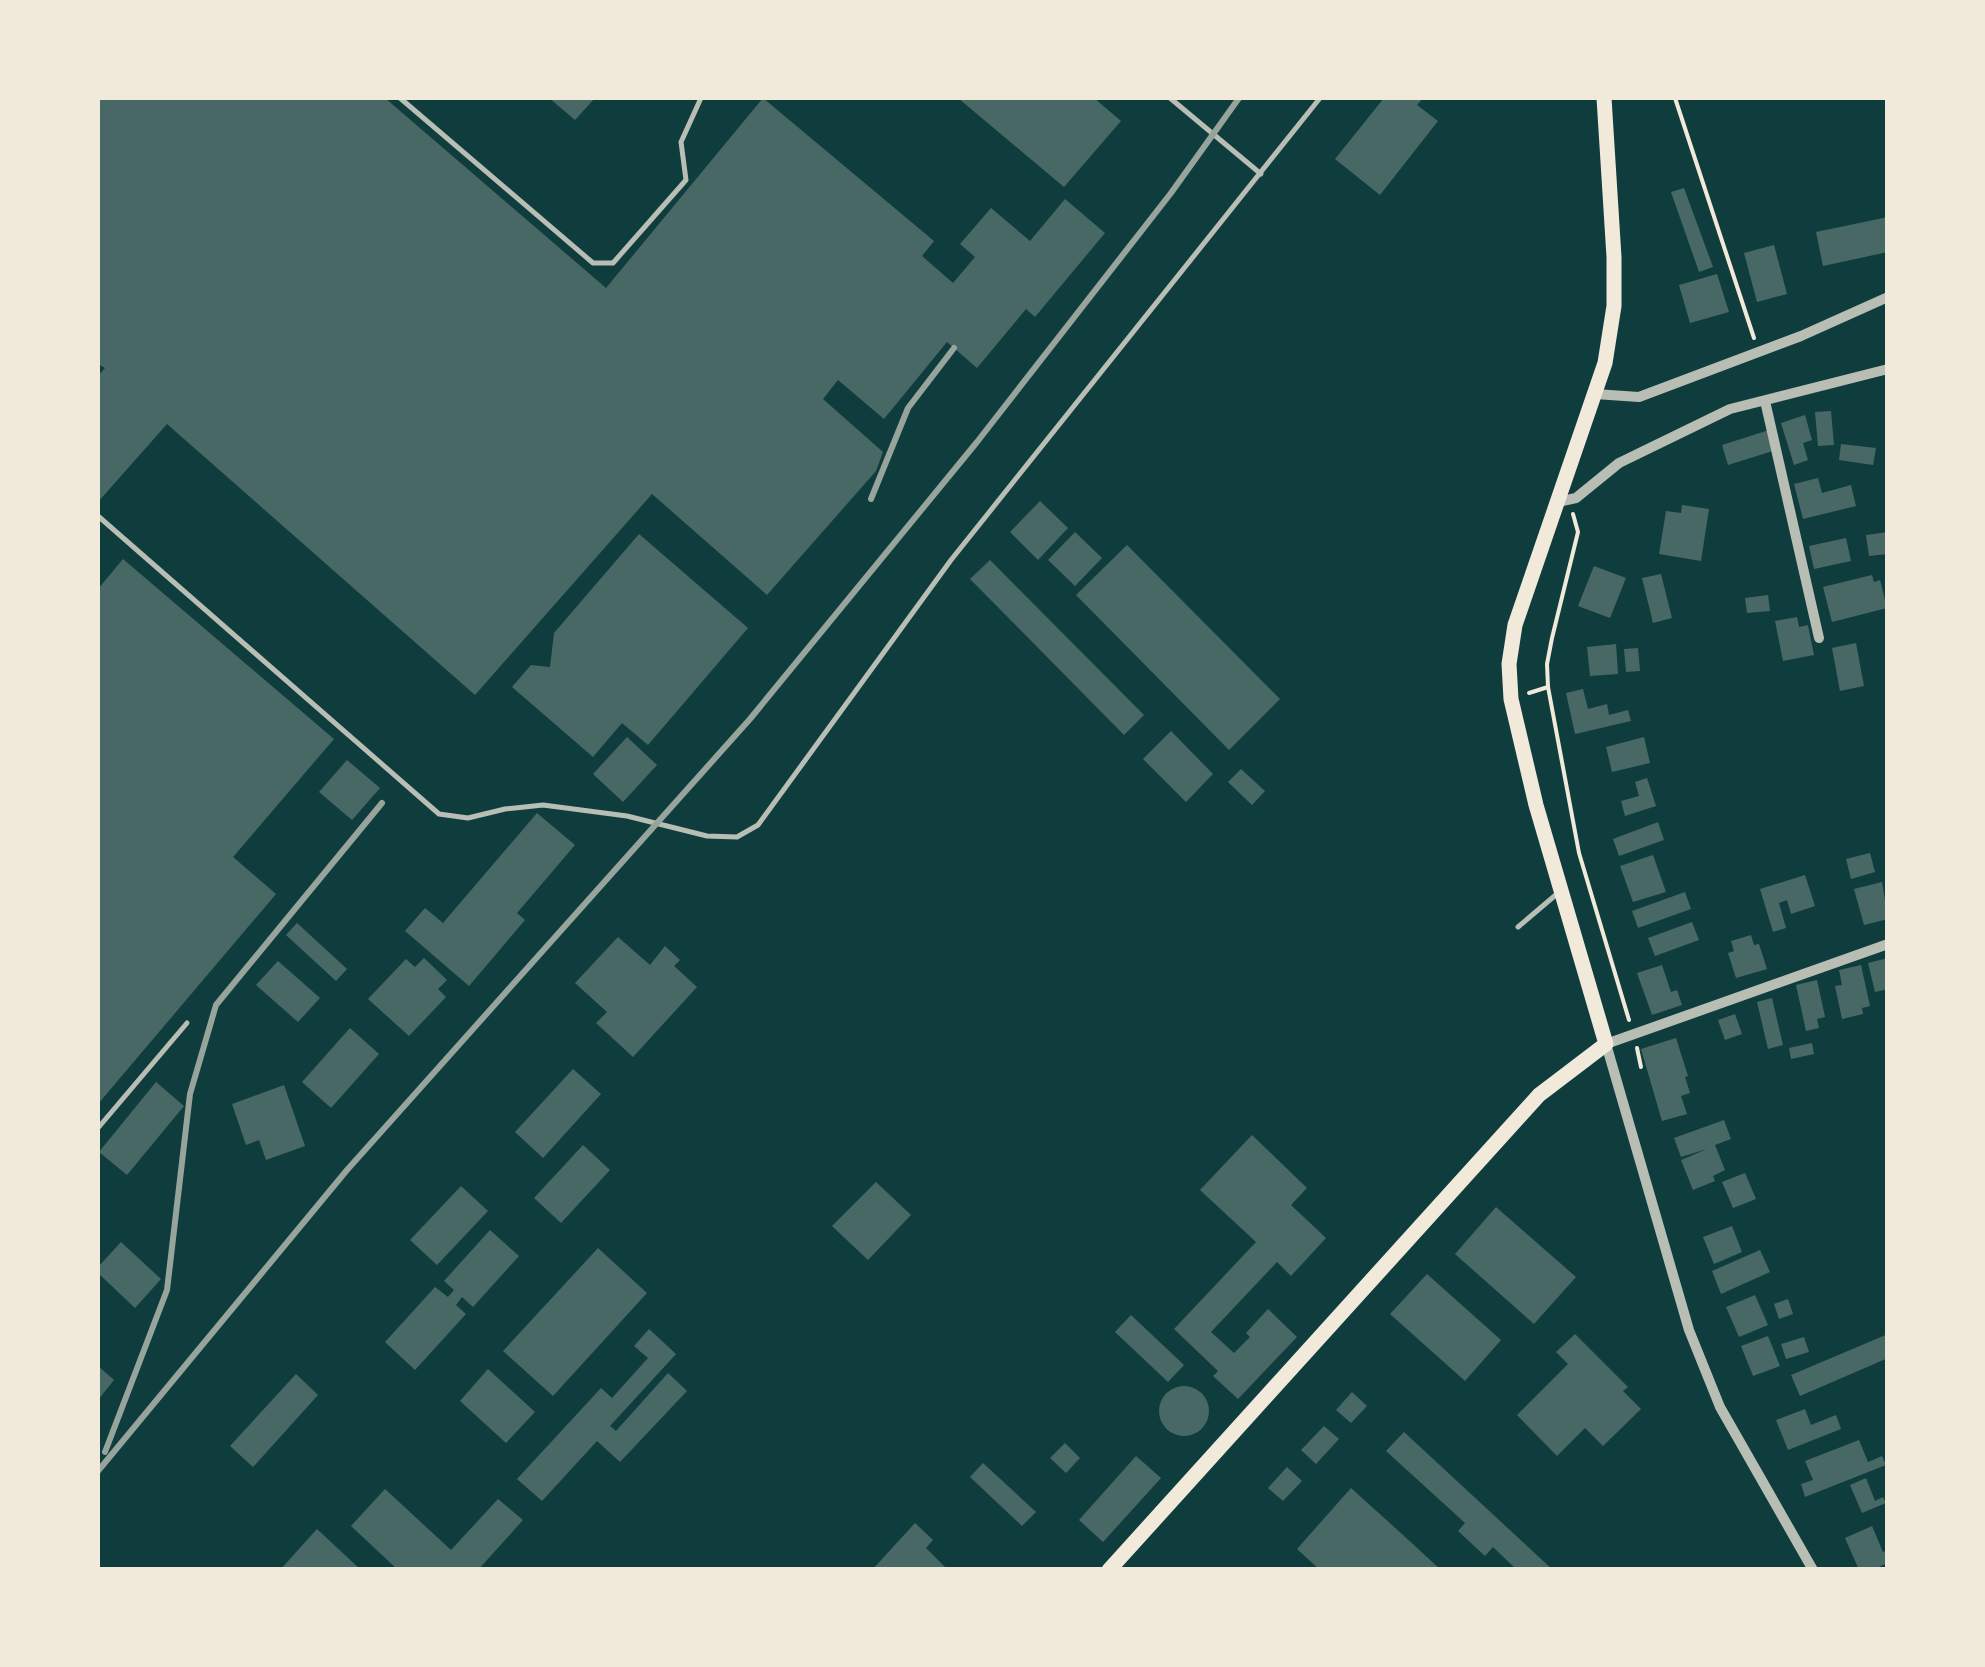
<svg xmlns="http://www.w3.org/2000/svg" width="1985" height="1667" font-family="'PT Serif',serif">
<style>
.building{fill:#486865}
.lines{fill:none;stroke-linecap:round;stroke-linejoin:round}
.path{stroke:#f1e9da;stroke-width:4}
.service{stroke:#b8beb3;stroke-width:5}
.minor{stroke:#b8beb3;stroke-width:10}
.secondary{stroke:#f1e9da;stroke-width:15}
.rail{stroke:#97a49c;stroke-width:6}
</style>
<rect width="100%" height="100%" fill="#0f3d3e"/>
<g class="building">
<polygon points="98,98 385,98 606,288 763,98 934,241 922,256 953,283 975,257 960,244 991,208 1030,241 1065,199 1105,233 1035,317 1026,309 977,368 947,342 884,419 838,380 823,399 883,452 876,471 767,595 652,494 475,695 167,424 98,502 98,376 105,368 98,364"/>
<polygon points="549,98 595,98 575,120"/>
<polygon points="958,98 1094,98 1121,121 1064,187"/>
<polygon points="1384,98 1423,98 1417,105 1438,121 1380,195 1335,159"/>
<polygon points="1684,188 1713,267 1699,272 1671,192"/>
<polygon points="1888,217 1888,252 1823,266 1816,232"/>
<polygon points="1774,245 1787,294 1757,302 1744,253"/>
<polygon points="1717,274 1729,312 1690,323 1679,285"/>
<polygon points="1831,411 1834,445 1818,446 1815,412"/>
<polygon points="1805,415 1812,440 1803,443 1808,460 1794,465 1781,423"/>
<polygon points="1769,430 1776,450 1728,465 1722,445"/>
<polygon points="1841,444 1876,448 1873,465 1839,460"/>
<polygon points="1818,478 1822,493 1851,485 1856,506 1803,519 1794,484"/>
<polygon points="1040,501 1068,528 1038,560 1010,532"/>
<polygon points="1682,505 1709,509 1701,561 1659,554 1666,511 1681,513"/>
<polygon points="1075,532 1102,558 1075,586 1048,560"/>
<polygon points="1888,532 1888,554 1869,556 1866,535"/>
<polygon points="639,534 748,628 648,745 622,723 593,757 512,687 531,665 550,667 554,633"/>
<polygon points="1846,538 1851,561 1814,569 1809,546"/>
<polygon points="1127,545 1280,699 1229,750 1076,595"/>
<polygon points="123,559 334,739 233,857 276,894 98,1104 98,589"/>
<polygon points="990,560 1144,715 1124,735 970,579"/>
<polygon points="1594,566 1626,578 1610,618 1578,606"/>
<polygon points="1661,574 1672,618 1653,623 1642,578"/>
<polygon points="1872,575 1874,582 1880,580 1887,608 1832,622 1823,587"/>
<polygon points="1768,595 1770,611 1747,613 1745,598"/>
<polygon points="1797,617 1799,627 1808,625 1814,655 1783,661 1775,621"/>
<polygon points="1856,643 1864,686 1840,691 1832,648"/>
<polygon points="1616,644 1618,674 1590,676 1587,647"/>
<polygon points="1638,648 1640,671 1626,672 1624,649"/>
<polygon points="1583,689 1588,709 1607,704 1609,715 1628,710 1631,721 1575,734 1566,693"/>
<polygon points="1171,731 1213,774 1186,802 1143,759"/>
<polygon points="627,737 657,765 623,802 593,774"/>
<polygon points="1644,737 1650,763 1612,772 1606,747"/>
<polygon points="347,760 380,788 352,820 319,792"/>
<polygon points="1241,769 1265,791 1252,805 1228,782"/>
<polygon points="1647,778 1656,806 1625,816 1621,801 1639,796 1635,782"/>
<polygon points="537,813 575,845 517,913 525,920 469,986 405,931 425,908 443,923"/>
<polygon points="1658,822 1664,840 1619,856 1613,839"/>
<polygon points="1870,853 1875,872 1851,879 1846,859"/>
<polygon points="1653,855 1666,892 1633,902 1620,866"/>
<polygon points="1805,875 1815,906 1791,914 1787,900 1779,903 1786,928 1773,932 1760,889"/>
<polygon points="1882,882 1888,919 1864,925 1854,889"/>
<polygon points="1685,892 1691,909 1638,928 1632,911"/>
<polygon points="1692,922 1699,940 1655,956 1648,938"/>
<polygon points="297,923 347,969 336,981 286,935"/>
<polygon points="1751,935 1754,945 1759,944 1767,969 1736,978 1728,953 1734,951 1731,941"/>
<polygon points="618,937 650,965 665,946 680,960 674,966 697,987 633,1057 596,1023 607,1012 575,983"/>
<polygon points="424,958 447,980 438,989 446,997 409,1036 368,999 406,959 415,967"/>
<polygon points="1888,958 1888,989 1875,992 1868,963"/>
<polygon points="278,961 320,998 298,1022 256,985"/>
<polygon points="1662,965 1671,992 1677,990 1682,1005 1652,1015 1637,973"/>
<polygon points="1861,965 1870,1006 1862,1008 1863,1014 1842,1019 1835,986 1842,985 1839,970"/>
<polygon points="1817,980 1825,1017 1817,1019 1819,1028 1806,1031 1796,985"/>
<polygon points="1772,998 1783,1045 1768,1049 1757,1002"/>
<polygon points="1735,1014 1742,1034 1725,1040 1718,1020"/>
<polygon points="350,1028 379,1054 331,1108 302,1082"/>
<polygon points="1676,1038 1688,1076 1685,1077 1690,1093 1681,1096 1687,1114 1662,1121 1641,1049"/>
<polygon points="1812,1043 1814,1054 1791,1059 1789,1048"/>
<polygon points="573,1069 601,1094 543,1158 515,1132"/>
<polygon points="156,1082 184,1106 127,1175 99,1152"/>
<polygon points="284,1085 305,1146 266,1160 259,1140 246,1145 232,1104"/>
<polygon points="1724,1120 1731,1139 1715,1145 1725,1170 1713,1176 1715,1181 1693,1190 1681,1160 1707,1149 1681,1157 1674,1138"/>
<polygon points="1252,1135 1307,1188 1291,1205 1326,1238 1291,1276 1277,1262 1211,1332 1234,1353 1250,1337 1246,1333 1268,1309 1297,1337 1238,1399 1213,1376 1218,1371 1174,1329 1256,1242 1200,1190"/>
<polygon points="583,1145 610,1170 561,1223 534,1198"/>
<polygon points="1745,1173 1756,1199 1733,1208 1722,1182"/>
<polygon points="876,1182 911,1215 868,1260 832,1226"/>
<polygon points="461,1186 488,1211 437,1265 410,1240"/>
<polygon points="1496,1207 1576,1277 1534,1324 1455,1254"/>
<polygon points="1732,1226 1742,1252 1714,1264 1703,1237"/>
<polygon points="490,1230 519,1256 473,1307 462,1297 456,1305 466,1314 415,1370 385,1342 435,1287 448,1297 454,1290 444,1281"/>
<polygon points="121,1242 161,1279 135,1308 98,1273 98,1267"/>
<polygon points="598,1248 647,1293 553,1396 503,1351"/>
<polygon points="1760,1250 1770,1272 1721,1294 1712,1271"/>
<polygon points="1427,1274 1501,1340 1465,1381 1390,1314"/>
<polygon points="1755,1295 1768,1325 1739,1337 1726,1307"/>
<polygon points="1788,1299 1793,1314 1779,1319 1774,1304"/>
<polygon points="1131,1315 1184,1365 1168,1382 1115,1332"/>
<polygon points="649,1329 676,1354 610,1426 616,1431 668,1373 687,1391 620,1462 597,1441 542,1501 517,1479 601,1388 612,1398 648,1358 634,1346"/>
<polygon points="1575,1334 1628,1387 1623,1391 1641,1409 1603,1446 1585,1428 1557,1456 1517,1415 1568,1364 1556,1352"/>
<polygon points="1888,1334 1888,1358 1800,1396 1791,1375"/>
<polygon points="1768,1336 1780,1366 1753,1376 1741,1346"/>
<polygon points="1804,1337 1809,1352 1786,1359 1781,1344"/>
<polygon points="98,1366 114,1380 98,1400"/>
<polygon points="488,1369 535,1412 506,1443 460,1401"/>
<polygon points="296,1374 318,1395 253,1467 230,1446"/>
<circle cx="1184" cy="1411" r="25"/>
<polygon points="1352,1392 1367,1406 1351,1423 1336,1410"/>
<polygon points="1805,1409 1811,1425 1836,1415 1841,1429 1788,1450 1776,1420"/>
<polygon points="1324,1426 1339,1439 1316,1464 1301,1450"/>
<polygon points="1404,1432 1553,1570 1517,1570 1493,1547 1485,1556 1458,1531 1465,1523 1386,1451"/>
<polygon points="1859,1440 1868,1462 1882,1456 1886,1465 1805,1497 1801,1484 1813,1480 1805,1461"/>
<polygon points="1065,1443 1080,1458 1066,1473 1050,1458"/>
<polygon points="1136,1456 1161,1478 1103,1542 1079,1520"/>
<polygon points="983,1463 1036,1512 1022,1526 970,1477"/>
<polygon points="1287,1467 1302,1481 1283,1501 1268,1488"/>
<polygon points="1866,1478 1875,1501 1883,1497 1886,1503 1862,1513 1850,1485"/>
<polygon points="1351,1488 1403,1535 1441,1570 1320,1570 1297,1549"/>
<polygon points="385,1489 451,1550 498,1499 523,1520 478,1570 398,1570 351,1526"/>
<polygon points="915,1523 933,1540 926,1548 948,1570 872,1570"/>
<polygon points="1872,1526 1883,1552 1888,1550 1888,1563 1872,1570 1859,1570 1845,1538"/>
<polygon points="317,1529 361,1570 280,1570"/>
</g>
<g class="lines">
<g class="path">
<polyline points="1675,98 1754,338"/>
<polyline points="1573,514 1578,532 1552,638 1547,664 1548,687 1579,853 1629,1020"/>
<polyline points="1529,693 1548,687"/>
<polyline points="1637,1048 1641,1067"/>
</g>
<g class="service">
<polyline points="400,98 593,263 613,263 686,180 681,142 701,98"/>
<polyline points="1170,98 1261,174"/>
<polyline points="98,516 439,814 468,818 505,809 543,805 627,816 707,836 737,837 758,825 951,560 1320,98"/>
<polyline points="1518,927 1558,893"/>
<polyline points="98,1128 187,1023"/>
</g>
<g class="minor">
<polyline points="1595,394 1639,397 1801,336 1888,297"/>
<polyline points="1765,401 1819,638"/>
<polyline points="1558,502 1576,498 1619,463 1730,409 1888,369"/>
<polyline points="1813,1570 1720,1407 1689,1330 1606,1044 1888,944"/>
</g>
<polyline class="secondary" points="1109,1570 1539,1095 1606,1044 1536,805 1511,699 1509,664 1515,625 1605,363 1614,306 1614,257 1604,98"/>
<g class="rail">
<polyline points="871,499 908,408 954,348"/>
<polyline points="105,1452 167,1290 190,1094 216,1005 382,803"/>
<polyline points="98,1471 347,1170 750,719 977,442 1171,193 1239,98"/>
</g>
</g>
<rect width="1985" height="1667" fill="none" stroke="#f1e9da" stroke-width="200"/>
</svg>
